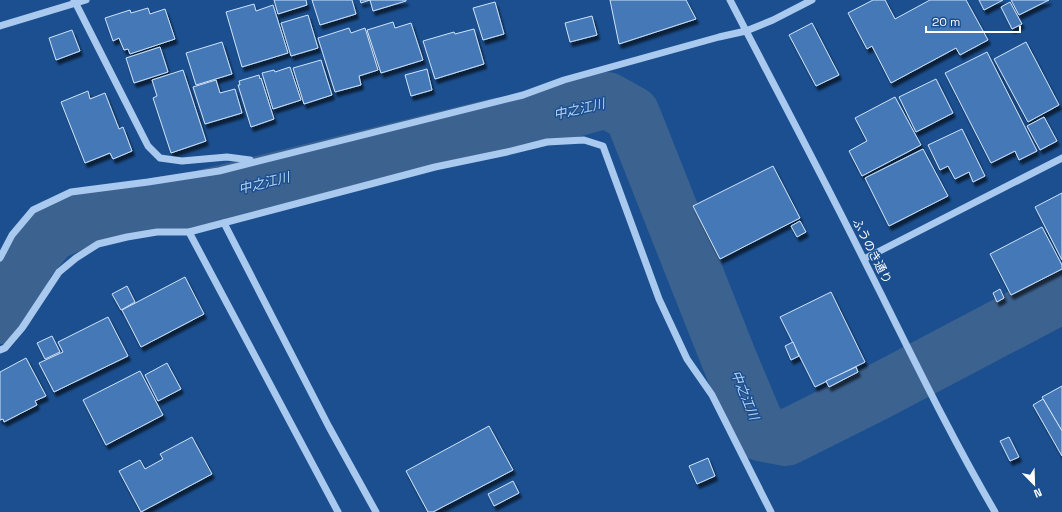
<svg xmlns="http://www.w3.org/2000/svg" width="1062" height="512" font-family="'Space Grotesk','Noto Sans JP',sans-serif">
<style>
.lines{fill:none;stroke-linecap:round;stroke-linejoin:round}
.river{stroke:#3c6290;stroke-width:56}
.building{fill:#4478b7;stroke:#cfe3fa;filter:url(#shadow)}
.minor{stroke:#a9c9ee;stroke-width:7}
.labels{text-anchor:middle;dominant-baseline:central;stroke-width:3;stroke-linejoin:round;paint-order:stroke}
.street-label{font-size:12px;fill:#fff;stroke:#1b4f8f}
.water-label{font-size:13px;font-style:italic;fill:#b5d3f5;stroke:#1b4f8f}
</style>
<defs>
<filter id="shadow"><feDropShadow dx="2.5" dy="4.5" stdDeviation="1" flood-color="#0009"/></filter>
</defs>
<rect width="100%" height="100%" fill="#1b4f8f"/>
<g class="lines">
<polyline class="river" points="0,316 6,309 27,261 51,233 88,217 202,198 497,126 531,121 607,100 632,114 729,359 760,433 786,438 876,393 1062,295"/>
</g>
<g class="building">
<polygon points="274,0 306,0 307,5 278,14"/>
<polygon points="312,0 352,0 356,14 320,25"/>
<polygon points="360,0 406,0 406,1 373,11 370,0 361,3"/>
<polygon points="610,0 686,0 696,19 619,44"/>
<polygon points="873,0 885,0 895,19 930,0 966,0 988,40 960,55 956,48 891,83 872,46 867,49 848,13"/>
<polygon points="979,0 1003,0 984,10"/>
<polygon points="1011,0 1049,0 1019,15"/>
<polygon points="495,2 504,34 483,40 473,8"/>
<polygon points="1010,2 1022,24 1012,29 1001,7"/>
<polygon points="254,4 256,11 273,5 288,53 242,67 226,12"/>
<polygon points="148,8 150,14 165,9 175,39 130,54 128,49 124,50 119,38 113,41 105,18 130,10 131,13"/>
<polygon points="308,15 318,48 291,56 281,23"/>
<polygon points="592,16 597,35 570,42 565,23"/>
<polygon points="393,22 395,28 411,23 423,60 381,73 367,30"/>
<polygon points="812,23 839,75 816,86 789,35"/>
<polygon points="349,28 351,33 365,28 378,70 359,76 361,85 335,92 318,38"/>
<polygon points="474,29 484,64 435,79 423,41 454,32 455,34"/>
<polygon points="72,30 80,51 56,60 49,38"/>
<polygon points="222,42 232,74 196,85 186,53"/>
<polygon points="1026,42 1059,105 1028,122 994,59"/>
<polygon points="160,47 168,72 134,83 126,58"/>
<polygon points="987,52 1037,151 1019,160 1015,151 991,163 945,73"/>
<polygon points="321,60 332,95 304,104 293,68"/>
<polygon points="290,67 301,100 273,109 262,73 274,70 275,72"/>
<polygon points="427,69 432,90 411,96 405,75"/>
<polygon points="183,70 206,141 171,153 153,98 157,96 152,80"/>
<polygon points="259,75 260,79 261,78 274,119 251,127 238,85 240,85 239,81"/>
<polygon points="936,79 953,113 916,132 899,97"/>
<polygon points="216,80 220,93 235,89 242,113 205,124 193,87"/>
<polygon points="88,91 90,99 105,93 119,129 123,127 132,151 113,159 110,153 85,163 61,102"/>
<polygon points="895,97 921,145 862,176 849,151 867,141 855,118"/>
<polygon points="1044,117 1057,141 1040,150 1027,126"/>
<polygon points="962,129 985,176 973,182 969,172 955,179 948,166 940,170 928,145"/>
<polygon points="923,149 948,196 889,226 865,178"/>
<polygon points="773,166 800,218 720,259 693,206"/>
<polygon points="1062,193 1062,260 1035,207"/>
<polygon points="800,221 806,232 797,237 791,226"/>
<polygon points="1042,227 1062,265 1062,269 1011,295 990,254"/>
<polygon points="185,277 204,314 141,347 122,310"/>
<polygon points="127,286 135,302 121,310 112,294"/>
<polygon points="1000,289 1004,298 997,302 993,293"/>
<polygon points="831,292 865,362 815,387 780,317"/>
<polygon points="108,317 128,356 54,392 39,363 63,352 58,342"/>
<polygon points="52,336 60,352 45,359 37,343"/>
<polygon points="793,342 799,356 791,360 785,346"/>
<polygon points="26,358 46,396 35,401 37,405 4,422 3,419 0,420 0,372"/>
<polygon points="167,363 181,389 158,401 145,375"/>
<polygon points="856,367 858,372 829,387 826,381"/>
<polygon points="140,371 163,415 106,445 83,400"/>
<polygon points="1062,386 1062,431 1042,397"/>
<polygon points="1043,399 1062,431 1062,456 1033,405"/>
<polygon points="489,426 513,470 433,512 428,512 406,471"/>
<polygon points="192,437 212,474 141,512 119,471 140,460 145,469 163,459 160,454"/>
<polygon points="1009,437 1019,457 1010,461 1000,441"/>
<polygon points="708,458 715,476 697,484 689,466"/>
<polygon points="513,481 519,493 494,506 488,494"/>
</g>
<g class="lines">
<g class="minor">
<polyline points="74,0 148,146 160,158 182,161 227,157 250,160"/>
<path d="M730 0C775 87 821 173 864 260 907 345 947 430 995 512"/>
<polyline points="0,26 86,0"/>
<polyline points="224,223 329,427 376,512"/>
<polyline points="189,232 338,512"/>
<polyline points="0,258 12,235 33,210 71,192 148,182 219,171 523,95 564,80 719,37 746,31 773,20 812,0"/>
<polyline points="864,259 1062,158"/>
<polyline points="0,350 5,348 22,328 59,272 76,258 98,244 127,237 157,232 189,232 435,167 507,152 547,142 584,140 603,146 659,299 687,359 712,395 771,512"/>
</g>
</g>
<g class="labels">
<g class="street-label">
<text transform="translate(872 251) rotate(63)">ふうのき通り</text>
</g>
<g class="water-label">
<text transform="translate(579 109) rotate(-13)">中之江川</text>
<text transform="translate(264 183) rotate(-14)">中之江川</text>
<text transform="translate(745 395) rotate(68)">中之江川</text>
</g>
</g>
<g transform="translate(1034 484) rotate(157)" stroke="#1b4f8f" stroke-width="3" paint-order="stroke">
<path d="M0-3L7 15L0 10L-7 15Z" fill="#ffffff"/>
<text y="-6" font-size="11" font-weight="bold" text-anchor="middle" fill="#ffffff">N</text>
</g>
<path d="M926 26v6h94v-6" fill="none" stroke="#ffffff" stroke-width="2"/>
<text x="932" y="26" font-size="12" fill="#ffffff" stroke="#1b4f8f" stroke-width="3" paint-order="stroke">20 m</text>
</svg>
